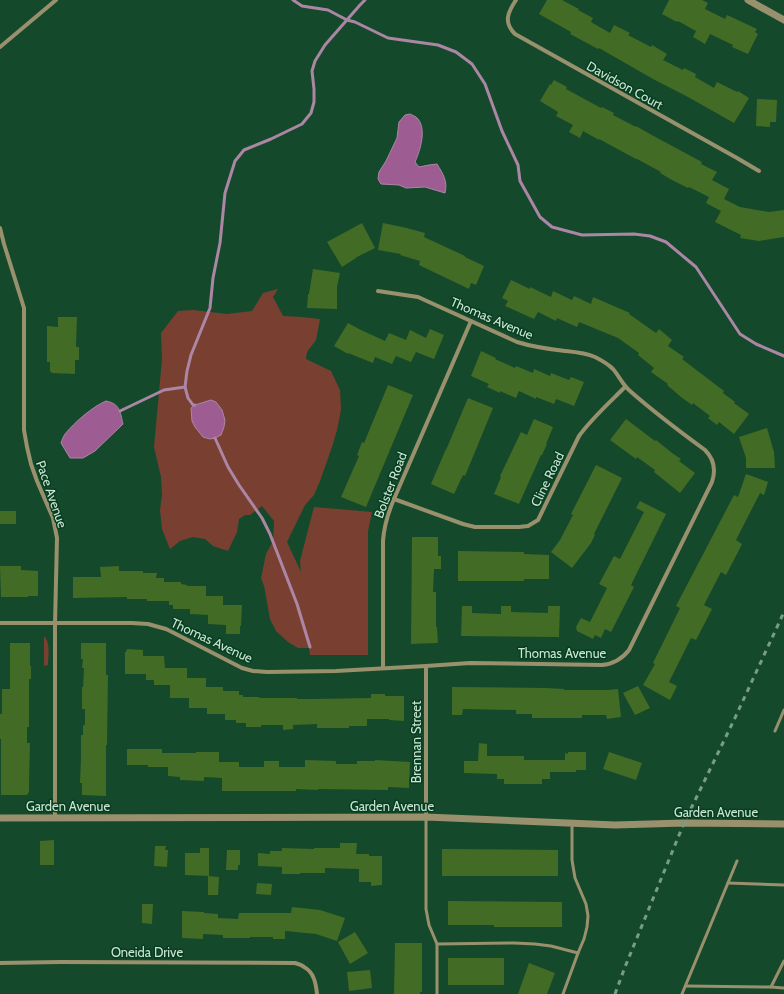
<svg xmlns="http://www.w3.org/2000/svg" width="784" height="994" font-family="Cabin,sans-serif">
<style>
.green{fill:#794032}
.water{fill:#9e5d92;stroke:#ac86a5}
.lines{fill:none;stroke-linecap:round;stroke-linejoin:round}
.stream{stroke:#ac86a5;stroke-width:3}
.building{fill:#426b25}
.service{stroke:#99906d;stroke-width:3}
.minor{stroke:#99906d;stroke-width:4}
.tertiary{stroke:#99906d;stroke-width:7}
.rail{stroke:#779d85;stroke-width:3;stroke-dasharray:5 5;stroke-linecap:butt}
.labels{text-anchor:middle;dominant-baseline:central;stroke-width:3;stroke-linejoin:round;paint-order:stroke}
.street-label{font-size:13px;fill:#cbe5d2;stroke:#063e21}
</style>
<rect width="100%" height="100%" fill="#15492b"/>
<g class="green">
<polygon points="278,289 273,297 283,316 301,317 320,319 316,340 307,352 306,359 331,371 340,390 341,410 337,430 332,447 320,481 314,495 305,505 287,542 301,572 300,561 314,507 372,512 368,531 368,655 310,655 309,648 298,648 288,642 276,631 270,619 264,586 261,578 266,554 273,541 274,521 262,506 250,515 245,515 239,519 237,532 228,551 213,546 205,539 193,537 180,541 170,549 162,529 160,510 162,495 161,477 154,447 162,359 161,333 178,311 193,310 227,314 252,311 263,293"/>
<path d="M44 636C51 643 48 656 48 665L44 666Z"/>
</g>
<g class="water">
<path d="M410 114C412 115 414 116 416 117 428 127 420 151 415 162L419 167 429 165 437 164C443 174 448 181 445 193L425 187 406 188 399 185 381 184 378 179 379 172 386 161 397 138 399 122 405 115Z"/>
<polygon points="211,400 216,402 222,410 225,420 224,427 221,435 215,438 210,439 203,437 195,427 192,421 191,408 195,405"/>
<path d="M106 401C120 404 120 411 123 424L95 451 83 458H70L61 443C62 440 63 437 65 434 75 422 92 407 106 401Z"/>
</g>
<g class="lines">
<g class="stream">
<polyline points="293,0 302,6 328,10 347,20 355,22 388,38 438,45 456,52 472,64 485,84 502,131 518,165 520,181 540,217 552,227 582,235 634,234 650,236 666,242 696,267 740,334 756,344 784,356"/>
<polyline points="195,405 193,405 188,398 185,387 187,371 191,355 210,308 213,278 220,243 225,193 235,161 244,150 271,139 302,124 311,113 314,102 314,89 312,71 315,61 325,45 360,5 365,0"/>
<polyline points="120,411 164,390 185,387"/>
<polyline points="215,438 228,467 239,485 262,518 270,534 297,604 310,647"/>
</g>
</g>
<g class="building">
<polygon points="547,0 562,0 579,9 578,10 593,18 591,22 610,33 614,25 630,33 628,35 651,47 652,45 667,54 663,60 683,70 684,68 696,74 695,77 714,88 717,82 737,92 738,91 749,98 734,123 688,97 653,79 599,48 598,49 570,34 571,32 539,14"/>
<polygon points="669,0 702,0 708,3 705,9 725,19 727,15 757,29 755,32 758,34 748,54 732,47 733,45 710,34 705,44 693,37 696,31 678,21 677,22 662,14"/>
<polygon points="554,80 567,87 566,89 601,108 602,107 614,113 613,115 636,127 636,126 650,134 702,162 701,164 717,172 712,180 729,189 724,199 740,207 769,212 784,210 784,237 759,241 740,238 741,235 715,222 721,211 706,203 709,197 689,187 688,188 672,180 660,173 661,172 637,159 636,159 599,139 599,140 583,131 580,138 569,132 573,125 556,116 558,112 540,101 550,84 551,85"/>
<polygon points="757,99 777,100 776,122 770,122 770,127 756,126"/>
<polygon points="362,223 375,248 355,258 356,258 342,267 327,242"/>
<polygon points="383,223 407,228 425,233 424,237 465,256 465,257 484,266 476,285 471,283 469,289 419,265 420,261 400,255 401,254 378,250"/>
<polygon points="313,269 340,273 337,287 337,309 307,308 308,294 309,294"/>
<polygon points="511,280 530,289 530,287 551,297 553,291 572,300 574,296 591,304 593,297 630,313 629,314 656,333 659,329 672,340 668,346 684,357 682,359 724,391 723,393 735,402 734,403 749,414 734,434 719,422 717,425 708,418 710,416 693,403 692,405 681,397 667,385 668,384 651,372 654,368 638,355 639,353 618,338 579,322 577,327 557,318 556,321 538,312 534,319 505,306 508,301 502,298"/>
<polygon points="58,317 77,317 76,347 79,347 79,360 75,360 75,374 52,373 50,371 50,362 47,362 47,326 58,327"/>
<polygon points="348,323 361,330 385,341 389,333 406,340 410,330 426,338 430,329 444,335 434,359 416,352 411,362 396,356 392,364 375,357 373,363 348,353 348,354 334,346"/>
<polygon points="481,351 496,358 495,359 515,368 516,366 533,373 534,369 550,376 551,373 569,380 571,377 584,382 574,406 556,399 554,404 536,397 536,399 519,391 516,398 500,391 500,393 487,387 489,384 471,376"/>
<polygon points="388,385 413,395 366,507 341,497 359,456 357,455 362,442 364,443"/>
<polygon points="468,398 493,408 465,476 463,475 454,494 431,484 446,449 446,450"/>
<polygon points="534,419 553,427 546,444 547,444 542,455 541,455 519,504 494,494 501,477 500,476 521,432 527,435"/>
<polygon points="626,419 655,441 656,440 672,453 681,459 679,461 695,473 680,493 654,472 655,470 637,457 636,459 610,440"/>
<polygon points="767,428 774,452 775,468 746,468 746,458 739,437"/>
<polygon points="596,465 622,478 594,534 595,535 591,543 572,568 551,552 560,540 573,515 571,514"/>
<polygon points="746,474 768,482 764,495 760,493 736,540 742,544 738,552 726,575 721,572 704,605 712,609 696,640 691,638 669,682 677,686 670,700 643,685 655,664 653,663 680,608 676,606 734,495 738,497"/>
<polygon points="640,501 666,514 631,585 634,587 611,632 605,629 601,638 595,635 593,639 577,631 576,627 581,618 590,622 607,588 599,584 614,556 620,559 644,512 636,508"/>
<rect x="0" y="511" width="16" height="13"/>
<polygon points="412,537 438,537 438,556 441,556 441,569 434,569 433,592 436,592 436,627 437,627 438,643 411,644"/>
<polygon points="458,551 524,552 524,554 549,555 549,579 524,579 524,581 458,581"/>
<polygon points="0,566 21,566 21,570 38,571 38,596 28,596 28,597 1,597"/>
<polygon points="119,566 119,571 143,571 143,573 157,573 156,578 164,578 164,582 181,582 181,584 187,585 187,586 206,586 206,596 223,596 223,605 242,605 241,626 240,626 240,634 226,634 226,625 208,624 208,615 190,614 190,609 173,609 173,605 169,605 169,601 147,601 147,599 127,599 127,597 73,598 73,577 101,577 100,567"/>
<polygon points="462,606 472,606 472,613 501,614 501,606 511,606 511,612 548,613 548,606 560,606 559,637 461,636"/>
<polygon points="10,643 30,643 30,666 31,666 31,679 29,679 29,727 27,727 27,743 30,743 29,783 29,792 27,795 1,795 1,739 0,739 0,714 2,714 2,689 10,689"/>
<polygon points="81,643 106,643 106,675 108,675 107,745 106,745 106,796 82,795 82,783 80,783 81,758 81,735 83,735 83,726 85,724 85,709 82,709 82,687 83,687 84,668 82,668 83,659 81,659"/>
<polygon points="127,649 143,650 143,656 164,656 165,668 187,668 187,678 206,678 206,687 223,687 223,691 239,691 239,695 243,695 243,697 259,697 259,698 297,698 297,699 314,699 371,698 371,694 385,694 385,696 404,696 404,721 389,720 389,719 367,719 367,726 349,726 349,728 317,728 317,724 293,725 293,729 283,730 283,725 261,725 261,727 246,727 246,723 236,723 236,720 225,720 225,714 207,714 207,708 189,708 189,698 170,698 170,685 154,685 154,680 146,680 146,674 125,674 125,652 126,652"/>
<polygon points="638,686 650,708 635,715 623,693"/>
<polygon points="452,687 546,688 564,689 564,690 608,690 618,689 621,717 607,719 606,715 582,715 582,718 532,718 532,714 516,714 516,710 463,709 462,715 452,715"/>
<polygon points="479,743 487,744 487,756 524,756 524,760 565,760 565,753 568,754 568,752 586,752 586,770 576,770 576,772 550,772 550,779 542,779 542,784 504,784 504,779 497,779 497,774 464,773 464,761 478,761"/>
<polygon points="127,749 162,749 162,753 196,753 196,752 219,752 219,762 239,762 239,767 264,767 264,761 279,761 279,767 305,767 305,760 336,761 336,764 357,764 357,761 375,761 375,760 410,762 409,788 388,787 388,790 318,789 318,790 296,789 296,791 222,791 222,778 204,777 204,781 180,780 180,777 168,776 168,767 148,767 148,765 127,765"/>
<polygon points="609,752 642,763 636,780 603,769"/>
<polygon points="54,840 54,865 40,865 40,841"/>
<polygon points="340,843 357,843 356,854 369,854 369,856 382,856 382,885 371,886 371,882 359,882 359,869 325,868 325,873 300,873 300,874 282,874 282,867 258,866 258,853 270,854 270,851 282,851 282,848 314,849 314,848 340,848"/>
<polygon points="155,846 166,846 165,850 168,850 167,867 154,866"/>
<polygon points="200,848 209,848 209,876 185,875 185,853 200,853"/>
<polygon points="442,849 558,850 558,876 442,876"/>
<polygon points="227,850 240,850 240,865 238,865 238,870 226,870"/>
<polygon points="208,876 219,877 218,895 208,895"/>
<polygon points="257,883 272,884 271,895 256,894"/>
<polygon points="448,901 562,902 562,927 494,927 494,925 448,925"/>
<polygon points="142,904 153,904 152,924 142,923"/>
<polygon points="292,907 320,910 345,918 337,941 316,934 285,931 285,939 273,939 273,937 250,937 250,938 223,938 223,935 203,934 203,939 182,938 182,911 204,912 204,913 218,914 218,918 238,919 239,913 291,913"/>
<polygon points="355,932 368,953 350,964 338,942"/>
<polygon points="395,943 422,943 422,992 420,992 420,994 394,994"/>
<rect x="448" y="958" width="56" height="27"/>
<polygon points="529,963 555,973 547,994 518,994"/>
<polygon points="370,970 372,988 349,991 347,972"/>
</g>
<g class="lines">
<g class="service">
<polyline points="775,731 784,710"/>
<polyline points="426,818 426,909 429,925 437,944 437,994"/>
<polyline points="728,883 784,885"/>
<polyline points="437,944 514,943 535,944 551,946 578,953"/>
<polyline points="784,961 771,987 784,988"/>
<polyline points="686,986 771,987"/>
<polyline points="563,994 578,953 584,939 587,927 588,916 586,904 575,878 572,860 572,823"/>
<polyline points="682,994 737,861"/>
</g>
<g class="minor">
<path d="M516 0C508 12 503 22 515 34L737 158 759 171"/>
<polyline points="0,47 56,0"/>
<polyline points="0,228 4,244 24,308 24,430 27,447 31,464 37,481 53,518 57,538 55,624 55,818"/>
<path d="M394 499 463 524 475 527H519L528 526 538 520 579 436C592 418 609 403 625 387"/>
<path d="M0 623H132L148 624 166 629 174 633 242 668 253 671 267 672 336 671 426 666 470 663 602 665C613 664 622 659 629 650L712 482C716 470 714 459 705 450 679 431 654 412 630 391 623 385 619 376 613 369 608 364 601 360 595 357 586 353 575 352 565 351 548 349 533 347 517 342L418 297 378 291"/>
<polyline points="426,666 426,817"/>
<path d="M383 668V541C384 526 388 513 394 499L471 321"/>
<path d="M0 963 60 962 295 963C298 964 302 965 304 967 314 972 316 984 317 994"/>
</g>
<g class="tertiary">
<polyline points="748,0 784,20"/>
<polyline points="0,818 426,817 615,825 684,823 784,824"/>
</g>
<polyline class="rail" points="615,994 625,967 684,823 734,720 784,612"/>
</g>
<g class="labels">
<g class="street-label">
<text transform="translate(625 85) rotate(29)">Davidson Court</text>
<text transform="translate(492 318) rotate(23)">Thomas Avenue</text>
<text transform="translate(547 479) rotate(-64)">Cline Road</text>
<text transform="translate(390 485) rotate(-69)">Bolster Road</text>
<text transform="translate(52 494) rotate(71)">Pace Avenue</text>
<text transform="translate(212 640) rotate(25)">Thomas Avenue</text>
<text x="562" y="653">Thomas Avenue</text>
<text transform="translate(416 742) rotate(-90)">Brennan Street</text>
<text x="68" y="806">Garden Avenue</text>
<text x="392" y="806">Garden Avenue</text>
<text x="716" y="812">Garden Avenue</text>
<text x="147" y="952">Oneida Drive</text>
</g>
</g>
</svg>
